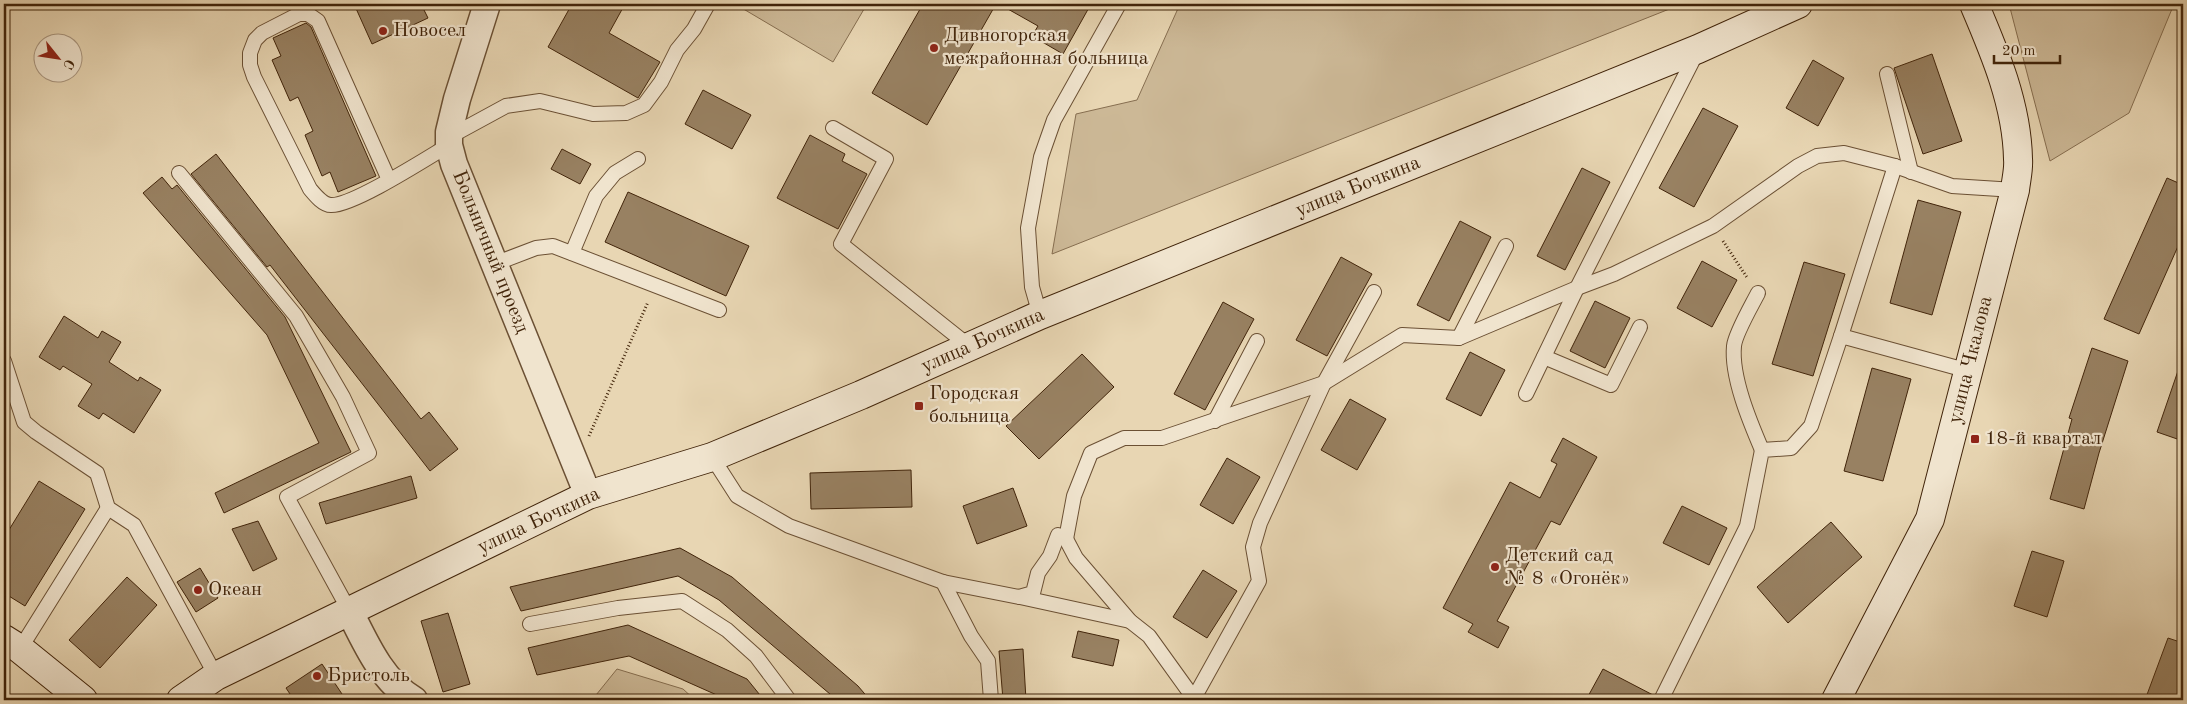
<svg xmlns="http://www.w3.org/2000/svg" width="2187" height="704" font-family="'Old Standard TT',serif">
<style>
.green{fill:#ccb896;stroke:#866e50}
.building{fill:#988162;stroke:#41240a}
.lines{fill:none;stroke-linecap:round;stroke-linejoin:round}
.lane-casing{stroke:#6b5034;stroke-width:16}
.street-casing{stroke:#6b5034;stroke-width:29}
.secondary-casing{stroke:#41240a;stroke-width:30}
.path{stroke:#41240a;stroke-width:3;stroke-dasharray:1 2.5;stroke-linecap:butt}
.lane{stroke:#f0e4ce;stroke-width:14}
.street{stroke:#f0e4ce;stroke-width:26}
.secondary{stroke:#f0e4ce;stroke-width:28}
.poi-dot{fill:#8f2418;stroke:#f0e4ce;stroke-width:2}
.labels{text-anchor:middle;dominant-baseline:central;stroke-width:4.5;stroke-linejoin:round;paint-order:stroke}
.poi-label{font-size:20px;fill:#41240a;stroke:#f0e4ce;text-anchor:start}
.street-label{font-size:20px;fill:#41240a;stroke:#f0e4ce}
</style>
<rect width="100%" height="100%" fill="#e8d6b3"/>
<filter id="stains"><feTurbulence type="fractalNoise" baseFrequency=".004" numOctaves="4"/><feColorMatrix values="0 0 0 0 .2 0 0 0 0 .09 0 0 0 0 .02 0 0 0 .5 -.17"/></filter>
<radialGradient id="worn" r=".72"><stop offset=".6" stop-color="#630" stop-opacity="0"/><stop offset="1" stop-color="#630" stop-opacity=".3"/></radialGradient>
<g class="green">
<polygon points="735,4 867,4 833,62"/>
<polygon points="1180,4 1682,4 1052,254 1076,114 1137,100"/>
<polygon points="2009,4 2174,4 2129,113 2050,161"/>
<polygon points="617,669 683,689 695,700 592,700"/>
</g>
<g class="building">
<polygon points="354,4 421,4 428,18 372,44"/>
<polygon points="572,4 625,4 609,33 660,62 638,98 548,47"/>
<polygon points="923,4 996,4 927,125 872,93"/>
<polygon points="999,4 1091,4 1063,54 1032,36 1038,26"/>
<polygon points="306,23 311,27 376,176 338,192 330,172 322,176 305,135 313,131 298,97 290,101 272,60 281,56 273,38"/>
<polygon points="1932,54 1962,141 1923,154 1894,68"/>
<polygon points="1813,60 1844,78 1818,126 1786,108"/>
<polygon points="703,90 751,115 732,149 685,124"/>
<polygon points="1703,108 1738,126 1694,207 1659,188"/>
<polygon points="810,135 845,154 842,161 867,174 838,229 777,198"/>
<polygon points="562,149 591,164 580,184 551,169"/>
<polygon points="216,154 421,419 429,412 458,449 430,471 270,265 267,267 191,174"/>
<polygon points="1582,168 1610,182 1565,270 1537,256"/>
<polygon points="162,177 172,189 177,185 285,317 351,452 224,513 215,493 319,443 267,335 143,193"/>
<polygon points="2167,178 2183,185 2183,235 2139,334 2104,319"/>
<polygon points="628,192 749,246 726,296 605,242"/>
<polygon points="1918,200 1961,212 1932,315 1890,303"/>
<polygon points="1460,221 1491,237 1449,321 1417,305"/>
<polygon points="1341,257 1372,274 1327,356 1296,340"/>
<polygon points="1702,261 1737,280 1712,327 1677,308"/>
<polygon points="1804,262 1845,274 1813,376 1772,364"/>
<polygon points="1595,301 1630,318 1605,368 1570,351"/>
<polygon points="1223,302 1254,319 1205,410 1174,394"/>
<polygon points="64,316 98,338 102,331 121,342 109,362 138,381 140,377 161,390 134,433 103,413 99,419 78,406 92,384 63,366 60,370 39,357"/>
<polygon points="2092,348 2128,361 2099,453 2084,509 2050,499 2072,419 2069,418"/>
<polygon points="1470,352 1505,370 1481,416 1446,399"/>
<polygon points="1082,354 1114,387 1039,459 1006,426"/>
<polygon points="2180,365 2183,365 2183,441 2157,432"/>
<polygon points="1872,368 1911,379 1883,481 1844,471"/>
<polygon points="1350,399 1386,419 1357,470 1321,450"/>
<polygon points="1563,438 1597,457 1560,525 1551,521 1497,621 1509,627 1498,648 1468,632 1473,624 1443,608 1510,482 1540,498 1557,464 1551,461"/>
<polygon points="1227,458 1260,477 1233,524 1200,505"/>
<polygon points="911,470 912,507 811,509 810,473"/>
<polygon points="411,476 417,498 326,524 319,503"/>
<polygon points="39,481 85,509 25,606 4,593 4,538"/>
<polygon points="1013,488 1027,526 977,544 963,506"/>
<polygon points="1682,506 1727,528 1709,565 1663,543"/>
<polygon points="258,521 277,559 253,571 232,529"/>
<polygon points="1831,522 1862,557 1788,623 1757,587"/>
<polygon points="680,548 732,577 858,686 870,700 837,700 719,600 678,576 521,611 510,587"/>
<polygon points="2032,551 2064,561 2047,617 2014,606"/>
<polygon points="200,568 218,598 196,612 177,582"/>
<polygon points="1203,570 1237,591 1207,638 1173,617"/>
<polygon points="127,577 157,605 100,668 69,640"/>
<polygon points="448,613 470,684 443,692 421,621"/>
<polygon points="628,625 747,679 764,700 728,700 629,656 537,675 528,648"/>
<polygon points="1078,631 1119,640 1113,666 1072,657"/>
<polygon points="2168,638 2183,643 2183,700 2145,700"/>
<polygon points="1023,649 1026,700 1003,700 999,651"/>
<polygon points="322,664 346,700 294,700 286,688"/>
<polygon points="1603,669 1653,695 1652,700 1586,700"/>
</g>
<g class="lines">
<g class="lane-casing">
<g id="lane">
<polyline points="1887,74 1911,172"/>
<polyline points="833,128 886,159 841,244 969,346"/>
<polyline points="449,137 506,106 540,101 593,114 626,113 644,105 661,82 677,50 694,29 708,4"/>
<polyline points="179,173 296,316 343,397 369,453 287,497 350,612"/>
<path d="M389 180 318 21 308 14H299L262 33 255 40 250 53V65L254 77 310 189C315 195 323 205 331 205 353 206 427 158 449 145"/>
<polyline points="572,253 596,196 615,173 638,159"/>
<polyline points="494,264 536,248 553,246 719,310"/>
<path d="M1758 293C1752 305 1735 334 1734 346 1731 377 1750 422 1762 450"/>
<polyline points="1040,315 1032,287 1028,228 1041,157 1054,120 1119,4"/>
<polyline points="1841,336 1895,166"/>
<polyline points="1459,338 1506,246"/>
<polyline points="1544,357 1611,385 1640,327"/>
<polyline points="4,361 24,422 36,432 97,473 108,508 134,525 216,676"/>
<polyline points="1526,394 1577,288 1697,52"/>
<polyline points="1215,421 1257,341"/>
<polyline points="712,457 737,496 789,526 943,582 1019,597 1033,593 1038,573 1050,556 1058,535 1066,539 1074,496 1091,453 1124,438 1162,438 1324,383 1402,335 1459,338 1577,288 1614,274 1713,226 1798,166 1817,156 1844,153 1895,166 1952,186 2015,190"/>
<polyline points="1066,539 1076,558 1130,621 1149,636 1195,700"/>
<polyline points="943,582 971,636 988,661 991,700"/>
<polyline points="1020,597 1130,621"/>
<polyline points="530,624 618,608 682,601 727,630 756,656 789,700"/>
<polyline points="20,649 108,508"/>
<polyline points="1194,698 1259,581 1253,547 1260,523 1324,383 1374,292"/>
<polyline points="1661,700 1747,526 1762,450 1791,448 1811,426 1841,336 1969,371"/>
</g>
</g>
<g class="street-casing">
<g id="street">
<polyline points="487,4 457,99 449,132 449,145 454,164 588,495"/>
<path d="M350 612C366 644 382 681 414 700"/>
</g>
</g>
<g class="secondary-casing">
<g id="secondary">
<polyline points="4,639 20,649 83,700"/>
<polyline points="181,700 216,676 588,495 712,457 861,395 1040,315 1698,49 1798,4"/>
<path d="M1836 700 1930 519 2015 190C2016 180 2019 169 2018 159 2017 105 1995 53 1974 4"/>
</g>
</g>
<g class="path">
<polyline points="1723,241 1748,279"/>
<polyline points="589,436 648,302"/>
</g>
<use href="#lane" class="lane"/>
<use href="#street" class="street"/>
<use href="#secondary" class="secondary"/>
</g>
<g class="poi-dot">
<circle cx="383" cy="31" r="5"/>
<circle cx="934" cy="48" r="5"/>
<rect x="914" y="401" width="10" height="10" rx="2.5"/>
<rect x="1970" y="434" width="10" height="10" rx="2.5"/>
<circle cx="1495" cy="567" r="5"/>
<circle cx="198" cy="590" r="5"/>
<circle cx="317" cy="676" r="5"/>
</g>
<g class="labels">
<g class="poi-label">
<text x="393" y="31">Новосел</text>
<text x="944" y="36">Дивногорская<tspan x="944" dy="23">межрайонная больница</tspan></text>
<text x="929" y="394">Городская<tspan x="929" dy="23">больница</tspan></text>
<text x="1985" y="439">18-й квартал</text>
<text x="1505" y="556">Детский сад<tspan x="1505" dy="23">№ 8 «Огонёк»</tspan></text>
<text x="208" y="590">Океан</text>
<text x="327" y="676">Бристоль</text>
</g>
<g class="street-label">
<text transform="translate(1358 187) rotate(-22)">улица Бочкина</text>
<text transform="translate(490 252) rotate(68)">Больничный проезд</text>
<text transform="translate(983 341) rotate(-24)">улица Бочкина</text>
<text transform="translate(1971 360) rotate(-76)">улица Чкалова</text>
<text transform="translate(539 521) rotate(-25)">улица Бочкина</text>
</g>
</g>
<rect width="2187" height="704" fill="none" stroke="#e8d6b3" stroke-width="20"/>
<rect x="5" y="5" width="2177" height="694" fill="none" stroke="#41240a" stroke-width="2.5"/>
<rect x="10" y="10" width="2167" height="684" fill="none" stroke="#41240a"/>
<g transform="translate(58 58) rotate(120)"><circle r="24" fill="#f0e4ce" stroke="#aa9780"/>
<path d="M0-4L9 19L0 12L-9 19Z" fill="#8f2418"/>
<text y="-8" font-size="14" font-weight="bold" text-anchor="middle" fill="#41240a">С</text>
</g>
<path d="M1994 55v8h66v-8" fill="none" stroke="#41240a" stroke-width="2.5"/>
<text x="2002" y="55" font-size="15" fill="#41240a" stroke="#f0e4ce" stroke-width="4" paint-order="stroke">20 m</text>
<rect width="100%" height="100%" filter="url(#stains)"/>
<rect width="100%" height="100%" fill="url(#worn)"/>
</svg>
